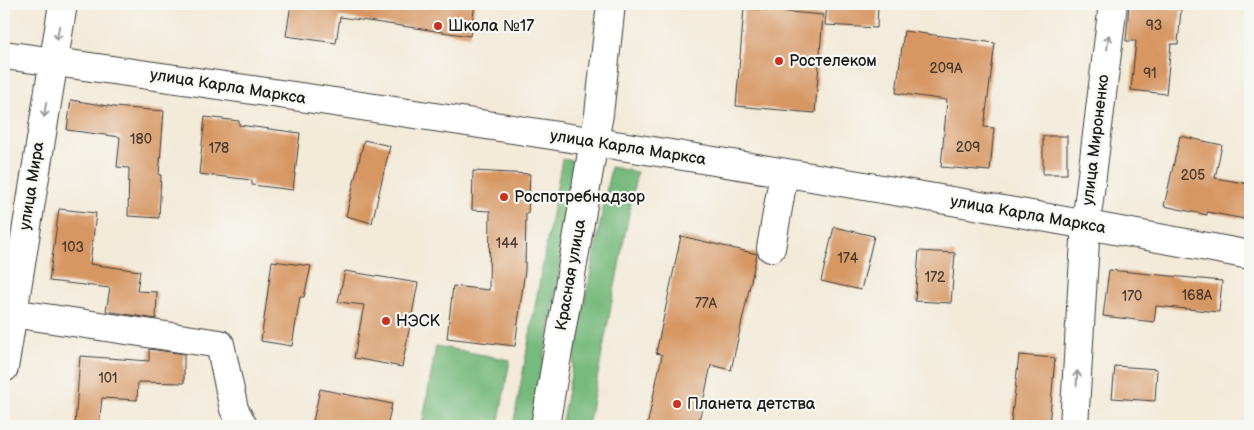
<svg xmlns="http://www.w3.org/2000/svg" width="1254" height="430" font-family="'Balsamiq Sans',sans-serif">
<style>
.forest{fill:#77ba7d;stroke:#4a6b4c}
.building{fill:#d79764}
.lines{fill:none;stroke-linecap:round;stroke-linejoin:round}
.minor-casing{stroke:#3c3b38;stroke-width:30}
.major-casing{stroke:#3c3b38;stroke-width:30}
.minor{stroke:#fff;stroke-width:28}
.major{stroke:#fff;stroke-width:28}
.oneway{stroke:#999}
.poi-dot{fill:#c8321e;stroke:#f6f6f2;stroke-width:2}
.labels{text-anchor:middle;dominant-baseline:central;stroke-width:4.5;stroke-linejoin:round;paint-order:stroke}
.number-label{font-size:14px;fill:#4b3b2e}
.poi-label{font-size:16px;fill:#1c1c1c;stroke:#f6f6f2;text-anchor:start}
.street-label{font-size:16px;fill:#1c1c1c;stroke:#f6f6f2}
</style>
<rect width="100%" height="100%" fill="#f6f6f2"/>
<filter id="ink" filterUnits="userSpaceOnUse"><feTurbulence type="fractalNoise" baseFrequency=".02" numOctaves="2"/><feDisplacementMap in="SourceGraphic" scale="10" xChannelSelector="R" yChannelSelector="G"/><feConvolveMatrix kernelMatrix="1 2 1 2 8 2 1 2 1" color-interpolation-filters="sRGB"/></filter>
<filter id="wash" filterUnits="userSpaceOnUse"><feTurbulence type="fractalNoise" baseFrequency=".0096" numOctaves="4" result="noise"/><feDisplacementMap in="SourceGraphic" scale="20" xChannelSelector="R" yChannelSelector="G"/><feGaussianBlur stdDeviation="1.12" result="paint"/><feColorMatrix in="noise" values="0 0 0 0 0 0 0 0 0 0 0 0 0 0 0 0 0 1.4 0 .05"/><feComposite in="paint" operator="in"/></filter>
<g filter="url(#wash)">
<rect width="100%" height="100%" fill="#f3ead8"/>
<g class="forest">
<polygon points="562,159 579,162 532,426 513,426"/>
<polygon points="611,167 637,172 588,426 561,426"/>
<polygon points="436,346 510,360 498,426 422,425"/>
</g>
<g id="blocks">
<g class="building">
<polygon points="291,4 475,4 470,36 340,17 336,43 286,36"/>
<polygon points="827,4 878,4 877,28 825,25"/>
<polygon points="1129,5 1181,9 1178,44 1171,44 1166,94 1131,90 1136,41 1126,41"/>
<polygon points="744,8 823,15 815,113 736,106"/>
<polygon points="904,31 995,43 984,127 994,128 990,171 941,167 947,100 896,93"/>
<polygon points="71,100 114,107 164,111 159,175 161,175 159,218 128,216 129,168 117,167 120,137 67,130"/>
<polygon points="205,117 239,121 239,125 300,133 293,190 252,185 252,180 199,174"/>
<rect x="1043" y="136" width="24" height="38"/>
<polygon points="1180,136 1222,145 1215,178 1250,184 1250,220 1207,212 1207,215 1164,206"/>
<polygon points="364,140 390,146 372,223 346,216"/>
<polygon points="473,171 530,174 528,213 526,213 525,270 515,346 447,338 453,286 489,290 490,211 472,210"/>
<polygon points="59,209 96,213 90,264 140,271 137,291 157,292 156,319 106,311 110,288 49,281"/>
<polygon points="834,227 874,236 861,290 821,281"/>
<polygon points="681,236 757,254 731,370 711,365 698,426 647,426 662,355 656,353"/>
<polygon points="919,251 955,253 951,303 915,301"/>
<polygon points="272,261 311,266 304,297 300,297 292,346 261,341"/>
<polygon points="1109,270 1222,281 1219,312 1156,306 1154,322 1103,316"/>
<polygon points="345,271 418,283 402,367 354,358 364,305 338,302"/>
<polygon points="149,349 184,354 184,383 138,382 137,400 102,398 99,426 75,426 80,356 149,361"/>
<polygon points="1019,355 1055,358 1049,426 1011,423"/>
<polygon points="1115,366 1157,369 1155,401 1112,398"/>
<polygon points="320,389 392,404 387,426 312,426"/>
</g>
</g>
</g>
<g filter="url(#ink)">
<use href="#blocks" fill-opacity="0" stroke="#3c3b38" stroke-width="1"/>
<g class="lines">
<g class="minor-casing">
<g id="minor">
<polyline points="594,141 599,114 611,4"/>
<polyline points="771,248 784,173"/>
<polyline points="12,313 220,344 234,409 243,426"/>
<polyline points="4,368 63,4"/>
<polyline points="1074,426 1086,224 1113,4"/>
</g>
</g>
<g class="major-casing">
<g id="major">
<path d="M4 55C421 112 837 177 1250 255"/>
<polyline points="545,426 594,141"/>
</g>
</g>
<use href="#minor" class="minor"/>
<use href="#major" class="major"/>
</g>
<defs><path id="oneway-shaft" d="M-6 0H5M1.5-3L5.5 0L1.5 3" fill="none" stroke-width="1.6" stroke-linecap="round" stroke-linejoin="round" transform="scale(1.25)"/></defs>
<g class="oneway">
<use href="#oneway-shaft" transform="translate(58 33) rotate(100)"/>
<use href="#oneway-shaft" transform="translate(1108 42) rotate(-83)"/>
<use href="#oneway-shaft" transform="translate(45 110) rotate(99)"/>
<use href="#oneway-shaft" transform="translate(1077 378) rotate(-87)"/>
</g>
</g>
<g class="poi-dot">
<circle cx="438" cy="26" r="5"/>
<circle cx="779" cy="61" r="5"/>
<circle cx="504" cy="197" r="5"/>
<circle cx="386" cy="321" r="5"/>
<circle cx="677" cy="404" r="5"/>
</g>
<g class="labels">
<g class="number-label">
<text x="1154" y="25">93</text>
<text x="946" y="68">209А</text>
<text x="1150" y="73">91</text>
<text x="141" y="139">180</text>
<text x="968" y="147">209</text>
<text x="219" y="148">178</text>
<text x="1193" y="175">205</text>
<text x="507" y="243">144</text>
<text x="73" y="247">103</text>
<text x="848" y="258">174</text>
<text x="935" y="277">172</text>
<text x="1197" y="295">168А</text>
<text x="1132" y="296">170</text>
<text x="706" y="303">77А</text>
<text x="108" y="378">101</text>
</g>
<g class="poi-label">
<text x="448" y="26">Школа №17</text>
<text x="789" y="61">Ростелеком</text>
<text x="514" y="197">Роспотребнадзор</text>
<text x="396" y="321">НЭСК</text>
<text x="687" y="404">Планета детства</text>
</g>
<g class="street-label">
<text transform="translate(228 87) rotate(9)">улица Карла Маркса</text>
<text transform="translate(1096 140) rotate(-83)">улица Мироненко</text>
<text transform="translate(628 148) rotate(9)">улица Карла Маркса</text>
<text transform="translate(32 186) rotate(-81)">улица Мира</text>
<text transform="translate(1028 215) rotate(10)">улица Карла Маркса</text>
<text transform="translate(571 275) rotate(-80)">Красная улица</text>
</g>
</g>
<rect width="1254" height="430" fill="none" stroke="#f6f6f2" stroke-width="20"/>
</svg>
